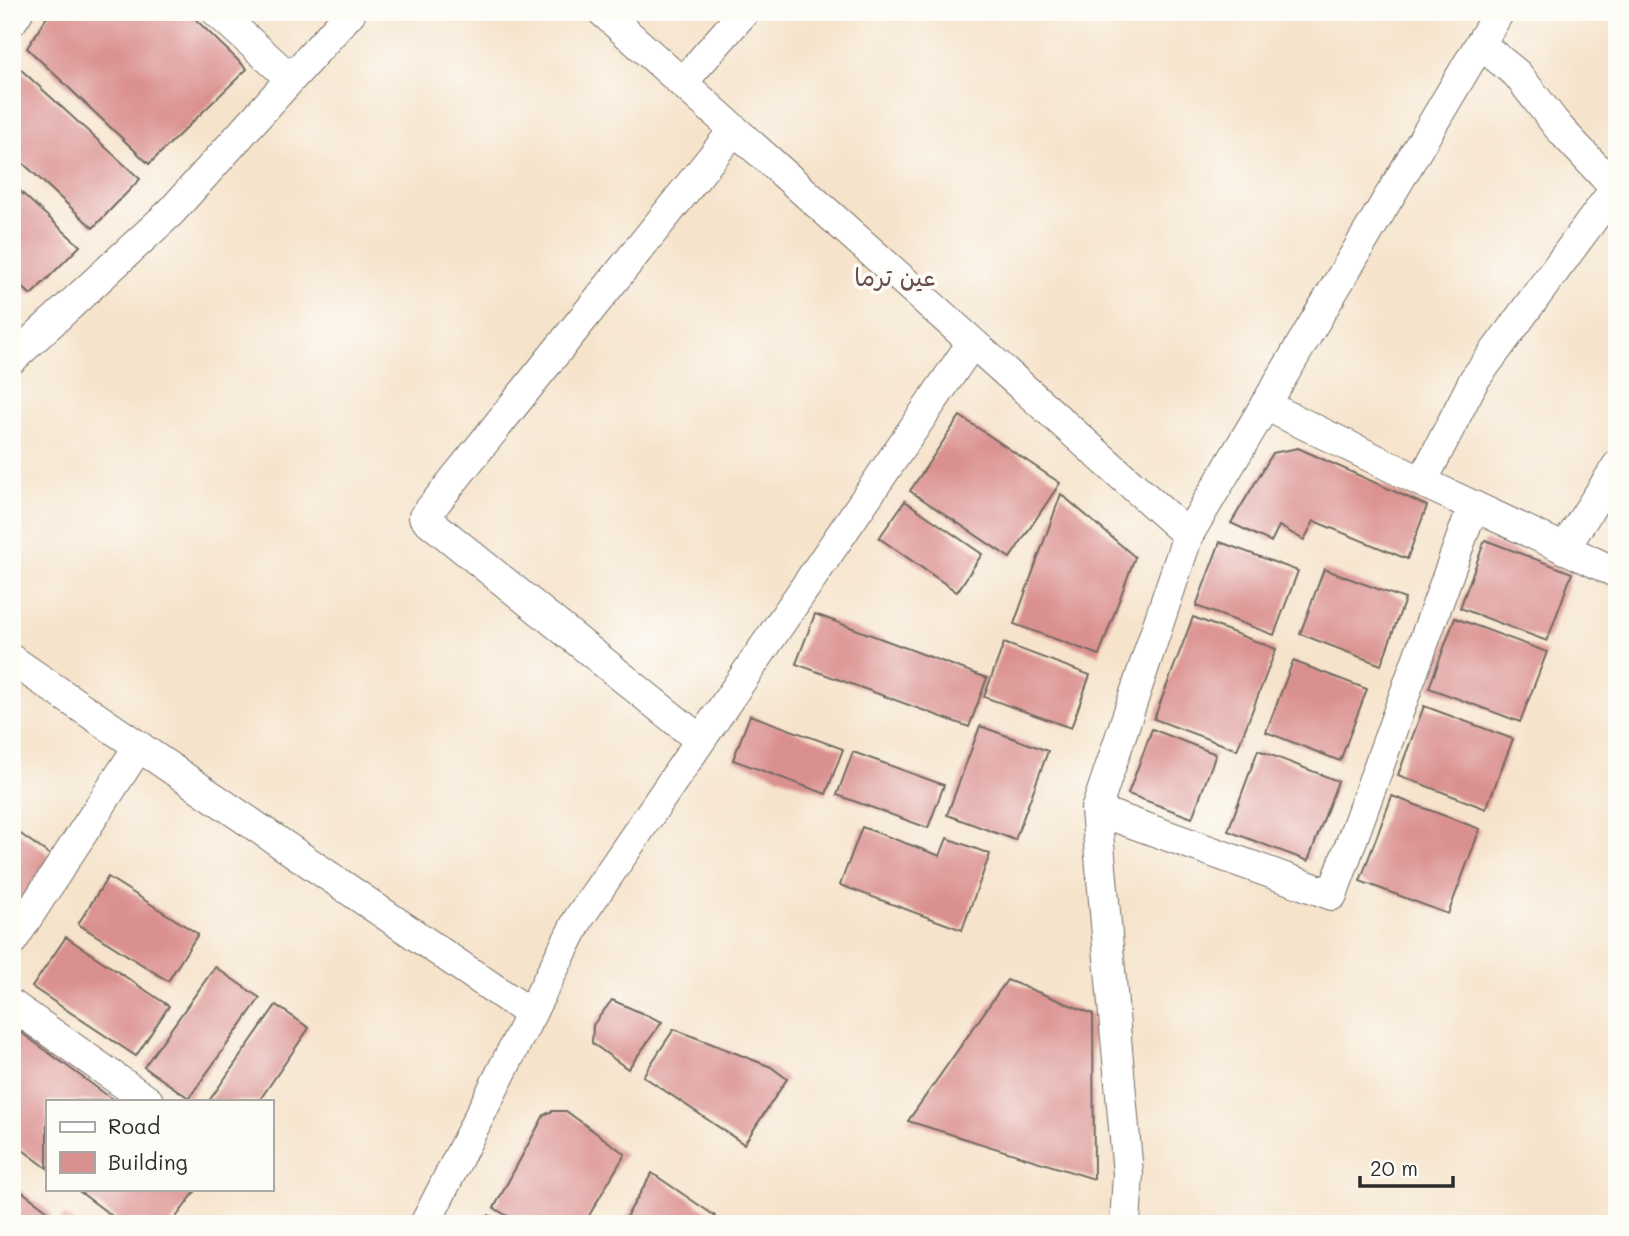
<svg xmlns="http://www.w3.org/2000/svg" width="1629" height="1236" font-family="Mali,'Playpen Sans Arabic',sans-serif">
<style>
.building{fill:#da908f}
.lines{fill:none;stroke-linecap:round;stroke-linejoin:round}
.minor-casing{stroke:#726b63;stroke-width:32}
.minor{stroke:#fff;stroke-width:30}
.labels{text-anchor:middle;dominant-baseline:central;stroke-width:7;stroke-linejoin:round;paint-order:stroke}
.quarter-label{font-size:24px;fill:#684e4e;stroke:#fdfcf7}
</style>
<rect width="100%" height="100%" fill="#fdfcf7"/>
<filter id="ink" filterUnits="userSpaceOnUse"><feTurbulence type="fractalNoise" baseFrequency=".0143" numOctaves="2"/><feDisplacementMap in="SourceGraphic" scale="14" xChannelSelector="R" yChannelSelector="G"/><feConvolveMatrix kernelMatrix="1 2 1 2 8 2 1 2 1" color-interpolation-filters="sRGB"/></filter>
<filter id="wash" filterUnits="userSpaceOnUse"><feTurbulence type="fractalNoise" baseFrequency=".00686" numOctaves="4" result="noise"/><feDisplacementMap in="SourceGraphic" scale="28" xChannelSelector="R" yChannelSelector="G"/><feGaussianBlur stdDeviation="1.57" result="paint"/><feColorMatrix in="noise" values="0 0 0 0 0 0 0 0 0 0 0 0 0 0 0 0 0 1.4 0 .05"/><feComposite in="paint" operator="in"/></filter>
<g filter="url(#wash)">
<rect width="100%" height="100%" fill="#f6e3cb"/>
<g id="blocks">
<g class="building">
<polygon points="50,12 188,12 247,69 149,164 27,48"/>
<polygon points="17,66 140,179 93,228 12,153 12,73"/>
<polygon points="12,184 80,246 31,295 12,277"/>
<polygon points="960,416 1060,483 1010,558 910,491"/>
<polygon points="1298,448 1427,506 1407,559 1314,521 1304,540 1279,526 1271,542 1231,523 1273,453"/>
<polygon points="1061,494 1135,557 1099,655 1014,624"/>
<polygon points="905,501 982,554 957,592 879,538"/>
<polygon points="1485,540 1572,573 1547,641 1460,608"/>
<polygon points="1220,542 1298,571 1274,635 1196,606"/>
<polygon points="1324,569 1405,599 1381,665 1300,634"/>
<polygon points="815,614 987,678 969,727 796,664"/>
<polygon points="1193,617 1276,649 1237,750 1154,719"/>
<polygon points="1455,618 1547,652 1520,722 1429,688"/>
<polygon points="1004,643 1090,675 1071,728 984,697"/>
<polygon points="1293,661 1367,689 1340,761 1266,732"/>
<polygon points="1424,706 1513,739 1486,809 1398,775"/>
<polygon points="750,715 843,749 826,794 733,760"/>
<polygon points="980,726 1048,751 1015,840 947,815"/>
<polygon points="1152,729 1216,754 1192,818 1128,794"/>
<polygon points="1258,750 1338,781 1308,861 1228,831"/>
<polygon points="853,752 944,785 928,828 837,795"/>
<polygon points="1392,796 1480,829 1448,914 1360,881"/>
<polygon points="862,827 940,856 947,838 990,854 962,930 840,885"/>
<polygon points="12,828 56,859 12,921"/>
<polygon points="108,877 198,934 168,981 78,924"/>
<polygon points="66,937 169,1006 136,1056 32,987"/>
<polygon points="215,967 260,998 189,1098 144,1067"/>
<polygon points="1007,980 1093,1014 1094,1179 908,1121"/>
<polygon points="612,1000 662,1022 628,1069 592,1043 593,1025"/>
<polygon points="276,1005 309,1028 259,1101 209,1101"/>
<polygon points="12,1026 115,1101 47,1101 47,1168 12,1142"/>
<polygon points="674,1029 771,1067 787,1079 744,1144 643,1076"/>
<polygon points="552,1111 566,1111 625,1154 584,1224 521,1224 494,1208 544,1115"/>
<polygon points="652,1173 715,1216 710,1224 622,1224"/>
<polygon points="12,1184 52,1214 45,1224 12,1224"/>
<polygon points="76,1189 197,1189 171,1224 123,1224"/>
<polygon points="64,1215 76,1224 58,1224"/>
<polygon points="489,1215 505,1224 484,1224"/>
</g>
</g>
</g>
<g filter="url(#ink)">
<use href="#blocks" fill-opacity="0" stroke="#726b63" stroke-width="2"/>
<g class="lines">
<g class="minor-casing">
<g id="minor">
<polyline points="217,12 290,78"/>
<polyline points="603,12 1188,535"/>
<polyline points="12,21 18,12"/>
<polyline points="1480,44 1517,74 1559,128 1617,190"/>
<polyline points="682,83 744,12"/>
<polyline points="12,359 171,212 351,12"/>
<polyline points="1265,405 1422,482 1617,573"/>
<polyline points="1422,482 1474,380 1615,189"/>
<polyline points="1564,549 1617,466"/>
<polyline points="12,660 531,1014"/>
<polyline points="700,740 424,517 734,130"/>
<polyline points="1096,810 1332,895 1473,506"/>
<polyline points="12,941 139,746"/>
<polyline points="12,1005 148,1101"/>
<polyline points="425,1224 579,918 972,343"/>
<polyline points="1125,1224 1128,1174 1096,810 1188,535 1499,12"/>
</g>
</g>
<use href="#minor" class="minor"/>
</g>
</g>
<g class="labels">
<g class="quarter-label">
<text x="895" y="276">عين ترما</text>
</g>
</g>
<rect width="1629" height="1236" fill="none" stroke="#fdfcf7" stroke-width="42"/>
<rect x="46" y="1100" width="228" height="91" fill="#fdfcf7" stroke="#a9a8a5" stroke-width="2"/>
<rect x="60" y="1122" width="35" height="10" fill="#ffffff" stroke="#a9a8a5" stroke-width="2"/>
<text x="108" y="1134" font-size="21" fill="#2b2b2b">Road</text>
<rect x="60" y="1152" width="35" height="21" fill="#da908f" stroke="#a9a8a5" stroke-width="2"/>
<text x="108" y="1170" font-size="21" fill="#2b2b2b">Building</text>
<path d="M1360 1176v10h93v-10" fill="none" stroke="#2b2b2b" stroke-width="3.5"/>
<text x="1370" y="1176" font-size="21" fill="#2b2b2b" stroke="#fdfcf7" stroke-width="5" paint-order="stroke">20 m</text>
</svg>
